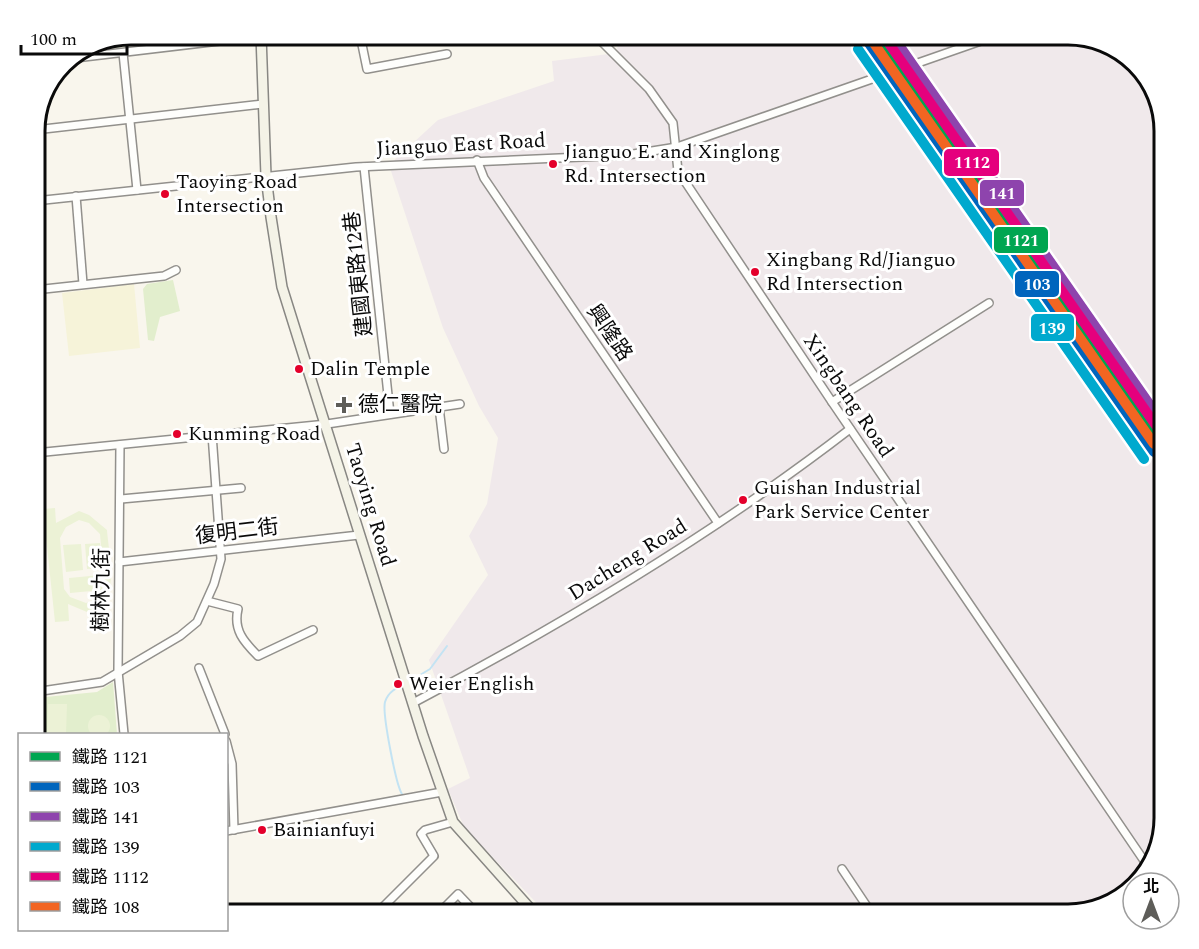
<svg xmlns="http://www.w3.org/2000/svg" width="1199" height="949" font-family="Spectral,'Noto Sans TC',serif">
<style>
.industrial{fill:#f0e9eb}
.farmland{fill:#f6f3d9}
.green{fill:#e2eecd}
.pitch{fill:#ecf2d6;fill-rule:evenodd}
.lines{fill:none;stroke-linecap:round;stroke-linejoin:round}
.stream{stroke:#c3e3f3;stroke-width:2}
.minor-casing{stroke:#92908c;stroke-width:10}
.secondary-casing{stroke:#888783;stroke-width:12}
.minor{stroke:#fefefc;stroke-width:7}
.secondary{stroke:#f4f3e7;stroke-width:9}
.rail-1-casing{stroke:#fff;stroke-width:15}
.rail-2-casing{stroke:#fff;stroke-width:15}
.rail-3-casing{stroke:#fff;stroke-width:15}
.rail-4-casing{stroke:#fff;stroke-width:15}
.rail-5-casing{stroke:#fff;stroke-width:15}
.rail-6-casing{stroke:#fff;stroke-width:15}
.rail-1{stroke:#00a651;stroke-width:10}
.rail-2{stroke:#0065bd;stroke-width:10}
.rail-3{stroke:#8e44ad;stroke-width:10}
.rail-4{stroke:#00a9ce;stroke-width:10}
.rail-5{stroke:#e5007d;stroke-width:10}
.rail-6{stroke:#f26522;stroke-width:10}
.bus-dot{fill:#e4002b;stroke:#fff;stroke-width:2}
.poi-dot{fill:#5e5d59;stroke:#fff;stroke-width:2}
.labels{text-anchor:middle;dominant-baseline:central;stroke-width:6;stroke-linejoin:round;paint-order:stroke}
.bus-label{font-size:20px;fill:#0a0a0a;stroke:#fff;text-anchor:start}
.street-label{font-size:21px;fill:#0a0a0a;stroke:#fff}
.poi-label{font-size:21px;fill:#0a0a0a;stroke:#fff;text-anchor:start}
.rim{fill:none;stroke:#0a0a0a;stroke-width:3}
.line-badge{stroke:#fff;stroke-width:2}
.badge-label{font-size:16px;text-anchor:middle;font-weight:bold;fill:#fff}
</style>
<rect width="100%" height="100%" fill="#f9f6ed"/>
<polygon class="industrial" points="618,35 1068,35 1131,58 1155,89 1164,131 1164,818 1141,881 1133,883 1133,887 1110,905 1068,914 547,914 464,827 448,789 470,778 429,660 488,575 469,536 487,504 498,438 479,406 443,328 389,165 438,120 554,81 552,61 617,53"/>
<polygon class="farmland" points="134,284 140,348 69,356 62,293"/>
<g class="green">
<polygon points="131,35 217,35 86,52"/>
<polygon points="173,280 180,311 160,317 154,341 148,340 143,289 147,284"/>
<polygon points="113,682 117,734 35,734 35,698 97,692"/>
</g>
<g class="pitch">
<path d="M55 508 56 523 79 511 89 515 107 530C109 558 122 603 87 612L68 604 69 621 55 622 43 509ZM79 520 89 523 100 534 105 587 95 599 86 603 70 597 64 589 60 538 66 527Z"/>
<polygon points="100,543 102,568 87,569 85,544"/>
<polygon points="81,544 83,570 66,572 63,545"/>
<polygon points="101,575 102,590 70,593 69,578"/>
<polygon points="48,704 67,704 66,734 47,734"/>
<circle cx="99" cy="726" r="11"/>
</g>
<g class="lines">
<g class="stream">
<polyline points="410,681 430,669 447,646"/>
<path d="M402 794C396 785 382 713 385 702 388 692 396 688 405 684"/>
</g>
<g class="minor-casing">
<g id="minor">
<polyline points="360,35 367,69 447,54"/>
<polyline points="595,35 649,89 673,123 678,171 832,402 1147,865"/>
<polyline points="123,53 137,190"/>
<polyline points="67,59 261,36"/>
<polyline points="35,130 263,104"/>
<polyline points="477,160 484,178 718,523"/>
<polyline points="364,167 390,414"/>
<polyline points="76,196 83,284"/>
<polyline points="35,201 356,167 627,155 677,147 998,35"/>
<polyline points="35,290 164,276 176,270"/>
<polyline points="832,402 989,303"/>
<polyline points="439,407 444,449"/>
<polyline points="120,445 118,671 124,734"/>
<polyline points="35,453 327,424 460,404"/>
<polyline points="121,499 241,488"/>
<polyline points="119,562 359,535"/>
<path d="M207 601 238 609C233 630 244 642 258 656L313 630"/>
<polyline points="199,668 225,734"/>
<polyline points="35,692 102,682 180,636 197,622 214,584 221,559 212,434"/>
<path d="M413 703C565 623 714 534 850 429"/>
<polyline points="226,741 232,764 234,830"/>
<polyline points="226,831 442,792"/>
<polyline points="842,869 872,914"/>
<polyline points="376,914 434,856 421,834 425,830 453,822"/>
<polyline points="438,914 458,894 477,914"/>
</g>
</g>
<g class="secondary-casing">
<polyline id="secondary" points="261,35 266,176 271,217 282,287 308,370 423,736 453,822 535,914"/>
</g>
<use href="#minor" class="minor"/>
<use href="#secondary" class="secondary"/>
<g class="rail-1-casing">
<polyline id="rail-1" points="878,35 1164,445"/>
</g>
<g class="rail-2-casing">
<polyline id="rail-2" points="868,42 1154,452"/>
</g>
<g class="rail-3-casing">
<polyline id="rail-3" points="892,35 1164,425"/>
</g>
<g class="rail-4-casing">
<polyline id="rail-4" points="858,49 1144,459"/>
</g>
<g class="rail-5-casing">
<polyline id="rail-5" points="883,35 1164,437"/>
</g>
<g class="rail-6-casing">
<polyline id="rail-6" points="873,42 1154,444"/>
</g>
<use href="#rail-1" class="rail-1"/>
<use href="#rail-2" class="rail-2"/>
<use href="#rail-3" class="rail-3"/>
<use href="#rail-4" class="rail-4"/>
<use href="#rail-5" class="rail-5"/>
<use href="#rail-6" class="rail-6"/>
</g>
<g class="bus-dot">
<circle cx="553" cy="164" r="5"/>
<circle cx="165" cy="194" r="5"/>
<circle cx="755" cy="272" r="5"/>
<circle cx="299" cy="369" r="5"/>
<circle cx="177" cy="434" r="5"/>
<circle cx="743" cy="500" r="5"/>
<circle cx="398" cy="684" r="5"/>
<circle cx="262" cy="830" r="5"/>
</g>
<path class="poi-dot" d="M341 396h6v6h6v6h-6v6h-6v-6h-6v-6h6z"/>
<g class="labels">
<g class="bus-label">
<text x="564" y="152">Jianguo E. and Xinglong<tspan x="564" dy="24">Rd. Intersection</tspan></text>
<text x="176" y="182">Taoying Road<tspan x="176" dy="24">Intersection</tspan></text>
<text x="766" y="260">Xingbang Rd/Jianguo<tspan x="766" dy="24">Rd Intersection</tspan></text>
<text x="310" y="369">Dalin Temple</text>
<text x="188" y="434">Kunming Road</text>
<text x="754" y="488">Guishan Industrial<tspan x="754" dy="24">Park Service Center</tspan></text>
<text x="409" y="684">Weier English</text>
<text x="273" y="830">Bainianfuyi</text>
</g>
<g class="street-label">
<text transform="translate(461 145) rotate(-3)">Jianguo East Road</text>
<text transform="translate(359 274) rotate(-96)">建國東路12巷</text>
<text transform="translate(609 333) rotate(56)">興隆路</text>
<text transform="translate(848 396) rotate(56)">Xingbang Road</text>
<text transform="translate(370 505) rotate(73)">Taoying Road</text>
<text transform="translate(237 532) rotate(-7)">復明二街</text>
<text transform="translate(628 560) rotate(-32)">Dacheng Road</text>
<text transform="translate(102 590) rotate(-89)">樹林九街</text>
</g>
<g class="poi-label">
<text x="358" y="405">德仁醫院</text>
</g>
</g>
<path d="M0 0H1199V949H0ZM131 45H1068A86 86 0 0 1 1154 131V818A86 86 0 0 1 1068 904H131A86 86 0 0 1 45 818V131A86 86 0 0 1 131 45Z" fill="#fff" fill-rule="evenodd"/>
<path class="rim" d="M131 45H1068A86 86 0 0 1 1154 131V818A86 86 0 0 1 1068 904H131A86 86 0 0 1 45 818V131A86 86 0 0 1 131 45Z"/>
<g class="line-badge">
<rect x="943" y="148" width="57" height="29" rx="6" fill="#e5007d"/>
<rect x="979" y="179" width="46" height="28" rx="6" fill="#8e44ad"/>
<rect x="993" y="226" width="56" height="28" rx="6" fill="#00a651"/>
<rect x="1014" y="270" width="46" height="28" rx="6" fill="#0065bd"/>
<rect x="1030" y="313" width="45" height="29" rx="6" fill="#00a9ce"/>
</g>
<g class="badge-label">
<text x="972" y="168">1112</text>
<text x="1002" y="199">141</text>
<text x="1021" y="246">1121</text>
<text x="1037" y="290">103</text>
<text x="1052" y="334">139</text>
</g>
<rect x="18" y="733" width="210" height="198" fill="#ffffff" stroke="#9d9d9d" stroke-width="1.5"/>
<rect x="30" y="752" width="30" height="9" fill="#00a651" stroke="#9d9d9d" stroke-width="1.5"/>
<text x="72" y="763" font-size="18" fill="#0a0a0a">鐵路 1121</text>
<rect x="30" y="782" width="30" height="9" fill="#0065bd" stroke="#9d9d9d" stroke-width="1.5"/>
<text x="72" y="793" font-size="18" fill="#0a0a0a">鐵路 103</text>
<rect x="30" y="812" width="30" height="9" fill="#8e44ad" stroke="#9d9d9d" stroke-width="1.5"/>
<text x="72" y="823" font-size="18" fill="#0a0a0a">鐵路 141</text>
<rect x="30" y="842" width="30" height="9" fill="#00a9ce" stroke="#9d9d9d" stroke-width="1.5"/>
<text x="72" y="853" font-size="18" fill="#0a0a0a">鐵路 139</text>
<rect x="30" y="872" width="30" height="9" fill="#e5007d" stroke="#9d9d9d" stroke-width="1.5"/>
<text x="72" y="883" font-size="18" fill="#0a0a0a">鐵路 1112</text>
<rect x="30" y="902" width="30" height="9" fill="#f26522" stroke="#9d9d9d" stroke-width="1.5"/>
<text x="72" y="913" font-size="18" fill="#0a0a0a">鐵路 108</text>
<g transform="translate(1151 901)"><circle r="28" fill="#ffffff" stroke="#9d9d9d" stroke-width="1.5"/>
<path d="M0-4.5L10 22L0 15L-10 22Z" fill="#5e5d59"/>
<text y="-9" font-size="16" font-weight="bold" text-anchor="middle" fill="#0a0a0a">北</text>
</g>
<path d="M21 45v9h106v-9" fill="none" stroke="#0a0a0a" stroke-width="3"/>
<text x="30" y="45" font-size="18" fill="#0a0a0a" stroke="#ffffff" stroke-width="4.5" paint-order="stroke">100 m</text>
</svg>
